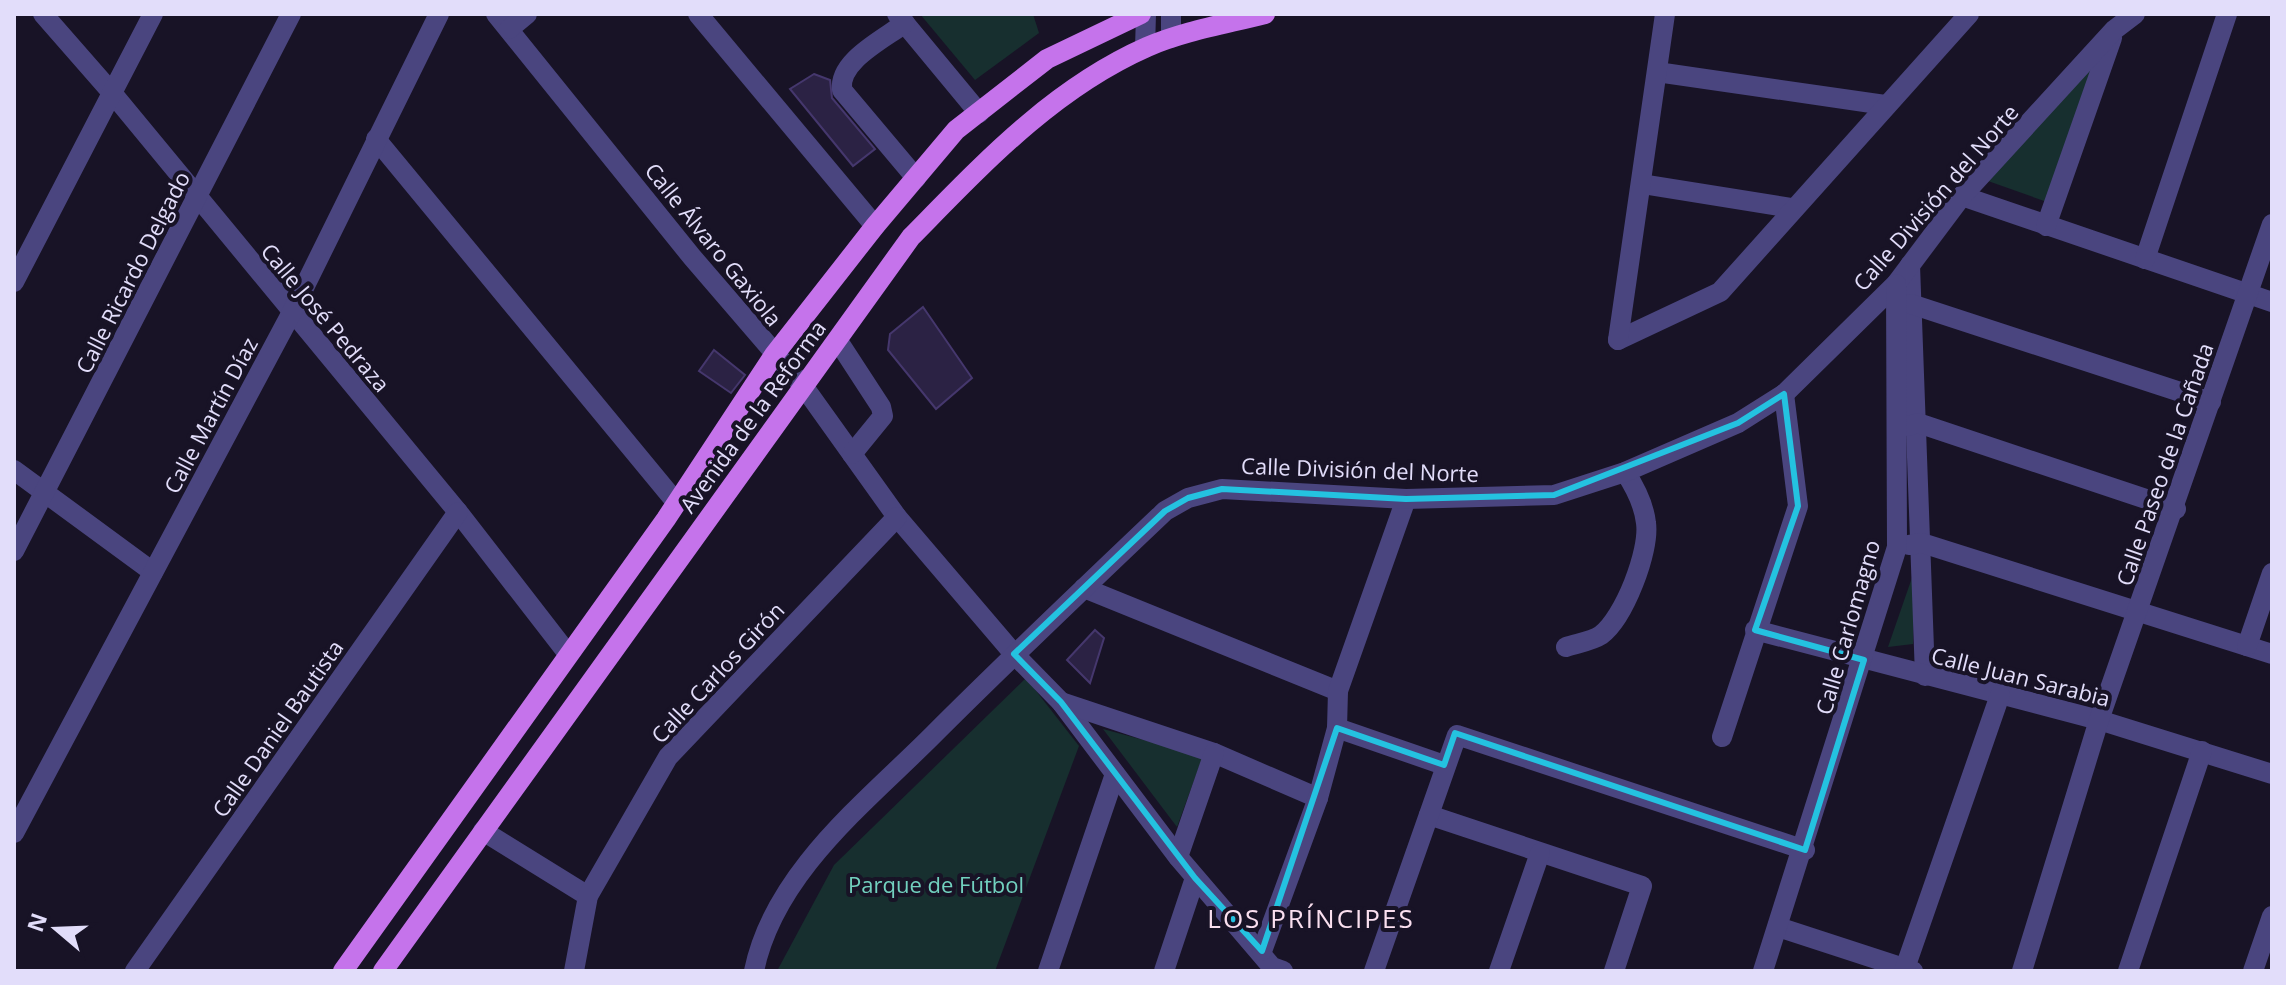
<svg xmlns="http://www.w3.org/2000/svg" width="2286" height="985" font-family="'Open Sans',sans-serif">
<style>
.green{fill:#172f2f}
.building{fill:#2b2244;stroke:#45376d;stroke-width:2}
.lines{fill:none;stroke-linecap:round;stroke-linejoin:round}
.minor{stroke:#4a457f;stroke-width:20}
.major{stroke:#c573eb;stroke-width:20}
.marked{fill:none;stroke:#24c2e0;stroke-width:6;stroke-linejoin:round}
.labels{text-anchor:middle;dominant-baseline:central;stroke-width:8;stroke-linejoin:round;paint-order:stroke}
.street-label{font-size:22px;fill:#e2ddfa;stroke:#181326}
.park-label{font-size:22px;fill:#72d1bf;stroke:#181326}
.quarter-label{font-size:26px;letter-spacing:2px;fill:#fadfef;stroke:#181326}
</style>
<rect width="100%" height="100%" fill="#181326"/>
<g class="green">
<polygon points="920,14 1033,14 1039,33 975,80"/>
<polygon points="2105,46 2047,202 1988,181"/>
<polygon points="1915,569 1913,644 1888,647"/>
<polygon points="1026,678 1079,746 995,971 777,971 834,865"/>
<polygon points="1103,729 1203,756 1177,827"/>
</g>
<g class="building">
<polygon points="814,74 830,80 832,98 875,149 853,166 790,89"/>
<polygon points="923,307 972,378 936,409 888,350 890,334"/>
<polygon points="714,350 745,375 731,393 699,371"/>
<polygon points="1095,630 1104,638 1090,683 1067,660"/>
</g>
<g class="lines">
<g class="minor">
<polyline points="43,14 113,94 458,512 568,654"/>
<polyline points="496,14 692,257 804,387 897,517 1014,654 1061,702 1178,857 1272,967 1283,971"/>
<polyline points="698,14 875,226"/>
<polyline points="897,14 979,113"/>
<path d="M905 23C884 39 838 61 842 90L916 178"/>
<polyline points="509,29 527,14"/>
<polyline points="1171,38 1171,14"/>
<polyline points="1145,48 1146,14"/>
<polyline points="1657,72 1885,105"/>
<polyline points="376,139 675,501"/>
<polyline points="1642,184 1792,208"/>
<polyline points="1962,196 2272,302"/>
<polyline points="2046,226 2112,38"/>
<polyline points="2145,259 2227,14"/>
<polyline points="1910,265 1925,676"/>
<polyline points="14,282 153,14"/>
<polyline points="1911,304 2211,402"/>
<polyline points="1618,340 1720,292 1969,14"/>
<polyline points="1618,340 1665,14"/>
<polyline points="838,341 881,407 883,416 852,454"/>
<polyline points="1908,426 1918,423 2176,509"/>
<polyline points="14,470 153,572"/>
<polyline points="1909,545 1922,543 2272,654"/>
<polyline points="14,551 291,14"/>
<polyline points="1084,588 1338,691"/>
<polyline points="1755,630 2099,720 2272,774"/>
<polyline points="2247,646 2272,573"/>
<path d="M1566 647C1578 643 1592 641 1601 635 1624 618 1650 551 1646 523 1644 505 1635 487 1625 472"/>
<polyline points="1061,702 1214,753 1318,798"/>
<polyline points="1337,728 1444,765"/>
<polyline points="1722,737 1798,506 1784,394"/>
<polyline points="1429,815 1642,886 1614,971"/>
<polyline points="483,831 588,896"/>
<polyline points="14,833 291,314 439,14"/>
<polyline points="1178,857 1214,753"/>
<polyline points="1778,927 1913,971"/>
<polyline points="1262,951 1318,798 1337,728 1338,691 1406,499"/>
<polyline points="135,971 458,512"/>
<polyline points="574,971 588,896 668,757 897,517"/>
<path d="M754 971C774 873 865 803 932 736 1008 660 1086 586 1165 511L1188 498 1222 489 1406 499 1554 495 1625 472 1738 423 1784 394 1896 284 1962 196 2114 30 2135 14"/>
<polyline points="1048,971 1115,774"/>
<polyline points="1164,971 1195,878"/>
<polyline points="1374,971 1457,735 1805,850"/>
<polyline points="1499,971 1540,853"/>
<polyline points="1763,971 1897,547 1896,284"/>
<polyline points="1904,971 2000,695"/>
<polyline points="2022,971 2099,720 2272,224"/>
<polyline points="2128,971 2202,751"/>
<polyline points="2253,971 2272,916"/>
</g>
<g class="major">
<polyline points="343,971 666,519 774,355 875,226 956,130 1047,59 1141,14"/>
<path d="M383 971 911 237C982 165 1052 89 1147 47 1184 31 1226 24 1265 14"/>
</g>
</g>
<path class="marked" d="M1784 394 1798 506 1755 630 1864 660 1805 850 1455 733 1444 765 1337 728 1262 951 1195 878 1061 702 1014 654 1165 511 1188 498 1222 489 1406 499 1554 495 1738 423Z"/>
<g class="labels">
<g class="street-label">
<text transform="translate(1935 197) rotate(-49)">Calle División del Norte</text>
<text transform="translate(714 244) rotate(51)">Calle Álvaro Gaxiola</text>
<text transform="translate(132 272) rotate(-63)">Calle Ricardo Delgado</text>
<text transform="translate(326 317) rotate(50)">Calle José Pedraza</text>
<text transform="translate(210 415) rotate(-62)">Calle Martín Díaz</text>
<text transform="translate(752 416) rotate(-54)">Avenida de la Reforma</text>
<text transform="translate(2164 464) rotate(-71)">Calle Paseo de la Cañada</text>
<text transform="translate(1360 469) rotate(2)">Calle División del Norte</text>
<text transform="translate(1847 627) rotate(-74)">Calle Carlomagno</text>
<text transform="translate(717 672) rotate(-47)">Calle Carlos Girón</text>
<text transform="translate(2021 676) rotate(14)">Calle Juan Sarabia</text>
<text transform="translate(277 728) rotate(-55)">Calle Daniel Bautista</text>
</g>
<g class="park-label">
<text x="936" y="884">Parque de Fútbol</text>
</g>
<g class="quarter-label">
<text x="1311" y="918">LOS PRÍNCIPES</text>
</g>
</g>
<rect width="2286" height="985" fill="none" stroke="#e2ddfa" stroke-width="32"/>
<g transform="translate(56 929) rotate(289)" stroke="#181326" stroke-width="6" paint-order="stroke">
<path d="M0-6L14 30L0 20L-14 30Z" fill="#e2ddfa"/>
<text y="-12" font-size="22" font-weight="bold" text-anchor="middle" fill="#e2ddfa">N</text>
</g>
</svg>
